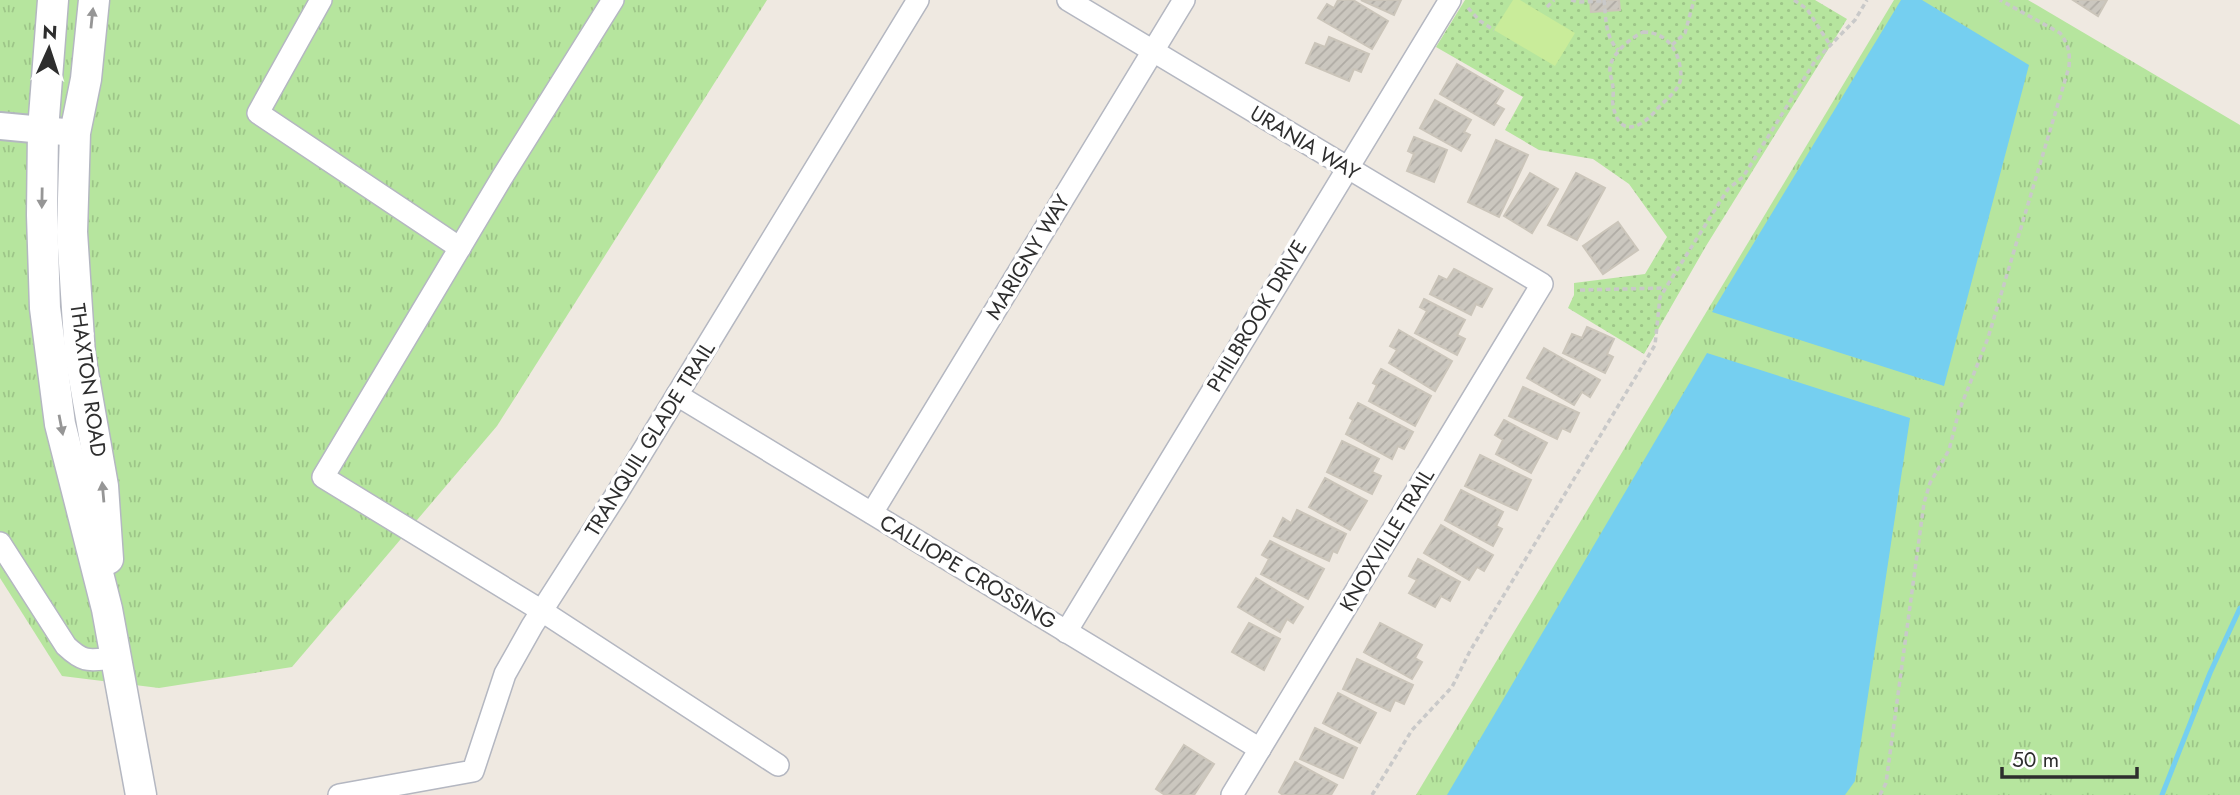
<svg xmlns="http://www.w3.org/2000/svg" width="2240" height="795" font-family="Jost,sans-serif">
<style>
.grass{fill:url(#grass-tufts)}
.park{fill:url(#park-dots)}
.pitch{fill:#c9ec9a}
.water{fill:#75cff0}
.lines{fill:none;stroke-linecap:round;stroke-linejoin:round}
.stream{stroke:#75cff0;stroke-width:5}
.building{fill:url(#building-hatch);stroke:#cbc5ba;stroke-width:2}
.minor-casing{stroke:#b4b7c1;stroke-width:24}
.tertiary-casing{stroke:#b4b7c1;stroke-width:30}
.secondary-casing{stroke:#b4b7c1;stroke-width:33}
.path{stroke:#c9c9c9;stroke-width:3.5;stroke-dasharray:5 3.5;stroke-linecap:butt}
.minor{stroke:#fff;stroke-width:21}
.tertiary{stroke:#fff;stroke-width:26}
.secondary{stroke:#fff;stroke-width:30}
.oneway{fill:#969696}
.labels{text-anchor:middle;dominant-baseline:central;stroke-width:7;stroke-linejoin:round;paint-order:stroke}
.street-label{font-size:21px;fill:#2e2e2e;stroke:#fff}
</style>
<defs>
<pattern id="grass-tufts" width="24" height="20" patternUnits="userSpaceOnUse" patternTransform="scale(1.75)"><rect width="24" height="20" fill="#b6e59e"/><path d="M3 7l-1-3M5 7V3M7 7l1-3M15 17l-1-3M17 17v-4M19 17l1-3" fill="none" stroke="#9dc588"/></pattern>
<pattern id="park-dots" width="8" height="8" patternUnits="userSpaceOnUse" patternTransform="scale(1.75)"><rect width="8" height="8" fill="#b6e59e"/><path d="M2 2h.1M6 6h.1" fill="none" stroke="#9dc588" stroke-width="1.8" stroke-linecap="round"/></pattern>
<pattern id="building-hatch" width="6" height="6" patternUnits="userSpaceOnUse" patternTransform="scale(1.75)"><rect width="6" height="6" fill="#cbc7bf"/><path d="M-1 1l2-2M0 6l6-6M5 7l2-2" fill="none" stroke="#afaba4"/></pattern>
</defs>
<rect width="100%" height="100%" fill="#efe9e1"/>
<g class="grass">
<polygon points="0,0 767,0 497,426 292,667 159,688 62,676 0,578"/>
<polygon points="1894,0 2028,0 2240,125 2240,795 1416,795"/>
</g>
<polygon class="park" points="1465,0 1815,0 1847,19 1706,246 1644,354 1568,308 1574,295 1574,283 1645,274 1667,237 1629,184 1593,159 1539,150 1505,130 1523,97 1436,47"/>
<polygon class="pitch" points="1513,0 1520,0 1575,33 1555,66 1494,30"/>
<g class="water">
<polygon points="1901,0 1922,0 2029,65 1944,386 1712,312"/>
<polygon points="1707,353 1910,418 1855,781 1845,795 1447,795"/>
</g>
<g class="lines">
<polyline class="stream" points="2162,795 2210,673 2240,608"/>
</g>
<g class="building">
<polygon points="1338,0 1353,0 1388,21 1372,49 1318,18 1327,4 1334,8"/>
<polygon points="1361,0 1401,0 1394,15"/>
<polygon points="1590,0 1619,0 1620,10 1591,12"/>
<polygon points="2073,0 2107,0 2098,16"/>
<polygon points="1329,37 1369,54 1361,72 1354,69 1349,81 1306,63 1315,43 1325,47"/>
<polygon points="1457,64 1503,91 1495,104 1504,109 1494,125 1440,94"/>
<polygon points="1435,100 1471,120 1464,132 1470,135 1461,151 1420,128"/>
<polygon points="1414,137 1447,150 1434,182 1407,171 1414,154 1408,151"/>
<polygon points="1496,140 1528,155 1499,217 1468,202"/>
<polygon points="1530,173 1558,189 1532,233 1504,216"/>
<polygon points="1576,173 1605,188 1577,240 1548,225"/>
<polygon points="1618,222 1638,250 1603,274 1583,246"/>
<polygon points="1454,269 1492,289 1482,307 1476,304 1471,315 1430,294 1439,276 1447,280"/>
<polygon points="1424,299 1465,320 1457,335 1465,339 1457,355 1415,333 1427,311 1420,307"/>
<polygon points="1587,327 1614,339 1607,354 1613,357 1605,373 1563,353 1572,334 1582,338"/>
<polygon points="1399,330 1452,361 1435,391 1389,363 1397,350 1390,346"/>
<polygon points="1544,348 1600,380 1590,397 1582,392 1574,405 1527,378"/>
<polygon points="1381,369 1431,396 1415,426 1369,401 1377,385 1373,383"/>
<polygon points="1523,387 1579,413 1570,432 1562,428 1557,439 1509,416"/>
<polygon points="1358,403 1413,432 1404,449 1398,446 1392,459 1346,434 1353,420 1350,418"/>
<polygon points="1504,420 1547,443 1531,473 1496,454 1503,440 1495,435"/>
<polygon points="1342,441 1379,459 1372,472 1381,476 1372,494 1327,472"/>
<polygon points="1480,455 1531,480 1517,510 1465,486"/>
<polygon points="1325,478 1367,501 1350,530 1309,507"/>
<polygon points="1461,490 1503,512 1496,526 1502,529 1493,546 1445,520"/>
<polygon points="1297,510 1346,534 1337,553 1333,551 1329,561 1274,536 1283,518 1291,523"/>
<polygon points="1441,525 1493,555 1484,571 1477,567 1469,580 1424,553"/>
<polygon points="1270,541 1324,569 1308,599 1261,574 1269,559 1262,555"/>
<polygon points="1418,559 1460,582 1450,601 1441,596 1435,607 1409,593 1417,580 1409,576"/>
<polygon points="1256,578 1303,607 1293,623 1287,619 1280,632 1238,607"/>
<polygon points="1249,623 1280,639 1264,670 1232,652"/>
<polygon points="1380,623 1422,645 1415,658 1422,662 1412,679 1364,652"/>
<polygon points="1357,659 1413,685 1404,704 1395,700 1390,711 1343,689"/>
<polygon points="1338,693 1376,713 1360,743 1323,723"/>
<polygon points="1315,728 1357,748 1343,778 1300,759"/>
<polygon points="1184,745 1214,764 1194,795 1165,795 1156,789"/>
<polygon points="1295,762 1337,785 1331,795 1283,795 1279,792"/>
</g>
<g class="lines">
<g class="minor-casing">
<g id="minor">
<polyline points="321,0 258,113 460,248"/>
<polyline points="613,0 501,179 323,477 542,611 778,765"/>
<polyline points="1068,0 1542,284 1232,795"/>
<polyline points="677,395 1260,749"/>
<polyline points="872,513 1184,0"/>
<path d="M0 543 66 646C85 664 90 660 114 658"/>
<polyline points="1066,632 1450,0"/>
<polyline points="339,795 473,771 505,674 532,626 616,495 918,0"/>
</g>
</g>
<g class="tertiary-casing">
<polyline id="tertiary" points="0,126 75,133"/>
</g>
<g class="secondary-casing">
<g id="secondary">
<polyline points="53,0 43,130 42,215 45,308 60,424 107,609 141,795"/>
<polyline points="94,0 86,79 75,133 72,232 80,355 103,486 108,559"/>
</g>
</g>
<g class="path">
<polyline points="1571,0 1581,2 1604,1"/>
<path d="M1604 0C1606 19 1605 36 1618 50"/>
<polyline points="1794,0 1807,9 1830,45"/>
<polyline points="1547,7 1554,0"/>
<polyline points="1468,8 1480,21 1494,30"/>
<path d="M1643 32C1669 32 1681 54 1681 78 1678 92 1667 98 1658 108 1643 127 1619 140 1613 105 1612 99 1614 94 1613 89 1613 81 1609 74 1610 67 1613 52 1631 38 1643 32Z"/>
<polyline points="1672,45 1685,33 1694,0"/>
<polyline points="1580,290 1665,288"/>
<polyline points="1372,795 1412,730 1452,687 1470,651 1655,345 1660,297 1728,189 1743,177 1815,61 1855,20 1867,0"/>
<path d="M1880 795 1886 783 1924 503 1930 483 1949 450 1959 411 1988 338 2069 67C2070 53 2069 45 2060 33L2000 0"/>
</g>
<use href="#minor" class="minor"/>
<use href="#tertiary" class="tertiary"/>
<use href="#secondary" class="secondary"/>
</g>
<defs><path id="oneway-solid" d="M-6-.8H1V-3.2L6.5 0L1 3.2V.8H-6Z" transform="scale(1.75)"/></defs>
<g class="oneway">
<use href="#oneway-solid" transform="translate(92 18) rotate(-84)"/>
<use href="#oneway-solid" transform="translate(42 198) rotate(91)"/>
<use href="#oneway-solid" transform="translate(61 425) rotate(79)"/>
<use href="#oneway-solid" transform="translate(103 492) rotate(-95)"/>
</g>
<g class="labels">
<g class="street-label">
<text transform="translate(1305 143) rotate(31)">URANIA WAY</text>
<text transform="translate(1028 257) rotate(-59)">MARIGNY WAY</text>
<text transform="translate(1257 316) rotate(-59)">PHILBROOK DRIVE</text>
<text transform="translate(88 380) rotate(82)">THAXTON ROAD</text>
<text transform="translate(650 439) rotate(-58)">TRANQUIL GLADE TRAIL</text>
<text transform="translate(1387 540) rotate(-59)">KNOXVILLE TRAIL</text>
<text transform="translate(968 572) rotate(31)">CALLIOPE CROSSING</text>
</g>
</g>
<g transform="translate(49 49) rotate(3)" stroke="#ffffff" stroke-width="5" paint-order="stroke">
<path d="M0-5L12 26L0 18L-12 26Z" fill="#2e2e2e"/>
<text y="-10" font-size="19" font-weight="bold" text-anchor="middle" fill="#2e2e2e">N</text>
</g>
<path d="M2002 767v10h135v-10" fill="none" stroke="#2e2e2e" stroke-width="3.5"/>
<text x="2012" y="767" font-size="21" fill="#2e2e2e" stroke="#ffffff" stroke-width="5" paint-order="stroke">50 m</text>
</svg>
